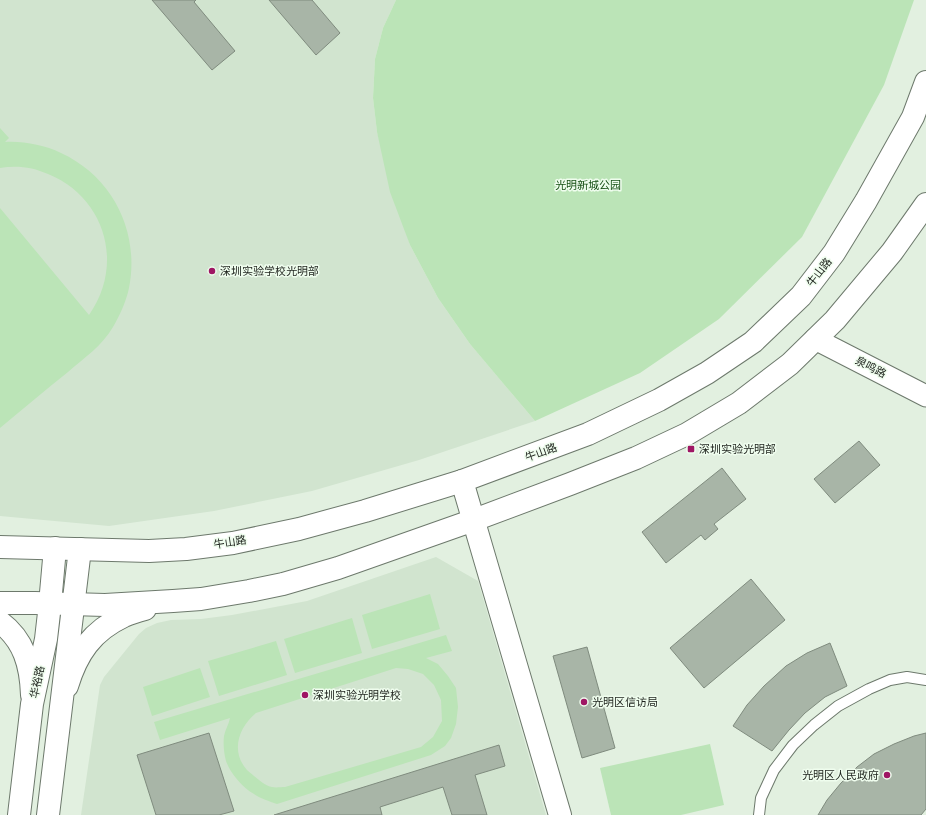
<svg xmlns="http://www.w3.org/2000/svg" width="926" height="815" font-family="Arial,'Noto Sans SC',sans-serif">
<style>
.built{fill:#d1e4cf}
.green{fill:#bbe4b7;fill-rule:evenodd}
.building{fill:#a8b5a7;stroke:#7f8b7e}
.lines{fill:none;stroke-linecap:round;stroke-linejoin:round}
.service-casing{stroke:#6d796c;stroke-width:12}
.minor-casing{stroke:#6d796c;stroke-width:23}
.tertiary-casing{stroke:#6d796c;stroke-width:24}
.secondary-casing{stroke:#6d796c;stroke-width:24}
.service{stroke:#fff;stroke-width:10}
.minor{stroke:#fff;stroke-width:21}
.tertiary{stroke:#fff;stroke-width:22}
.secondary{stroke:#fff;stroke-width:22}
.poi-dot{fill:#9f1664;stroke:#effdee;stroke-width:1.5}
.labels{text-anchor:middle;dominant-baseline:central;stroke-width:3;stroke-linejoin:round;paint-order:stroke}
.park-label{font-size:11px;fill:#164f14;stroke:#effdee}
.poi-label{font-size:11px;fill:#1d221c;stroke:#effdee;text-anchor:start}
.street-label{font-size:11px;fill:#1d221c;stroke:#effdee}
</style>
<rect width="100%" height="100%" fill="#e2f0e0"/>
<g class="built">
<polygon points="0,0 396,0 383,28 375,59 373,98 377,132 410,245 438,298 470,344 535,421 419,460 312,491 214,511 109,526 0,516"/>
<polygon points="436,557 478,581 546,815 81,815 100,685 104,677 139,634 146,628 157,623 171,620 201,619 232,615 307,601"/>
</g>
<g class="green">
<polygon points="396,0 914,0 884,85 802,237 719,319 640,373 535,421 470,344 438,298 410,245 390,192 377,132 373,98 375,59 383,28"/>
<path d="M0 128 9 138 5 142C24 141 44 145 61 153 113 177 140 232 129 288 126 302 120 315 113 327 102 346 84 358 68 372 45 390 23 409 0 428V208L89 315C125 264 105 197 48 174 33 167 16 165 0 168Z"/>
<polygon points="430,594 440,629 372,649 362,615"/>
<polygon points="352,618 362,653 295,673 284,639"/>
<path d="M446 635 452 651 426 658 438 664 448 676 456 688 458 707 456 724 451 738 445 746 431 755 277 804C269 801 261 799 254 794 243 788 230 773 226 761 224 754 223 744 224 736 225 730 229 724 230 718L160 740 154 722ZM396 668 408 669 423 674 434 685 441 700 442 721 433 737 421 747 285 787C281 787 276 788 272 787 266 786 259 780 254 776 252 774 249 772 247 770 230 751 239 727 256 713Z"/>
<polygon points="276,641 287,675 219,696 208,661"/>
<polygon points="200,668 210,697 152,716 143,687"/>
<polygon points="710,744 724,805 681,815 611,815 600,768"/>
</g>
<g class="building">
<polygon points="152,0 196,0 194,2 235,51 212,70"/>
<polygon points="269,0 312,0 340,33 316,55"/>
<polygon points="859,441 880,465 835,503 814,479"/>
<polygon points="722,468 746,499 714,524 718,529 705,540 701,535 666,563 642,532"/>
<polygon points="751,579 785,620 704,688 670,648"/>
<polygon points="830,643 847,686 825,697 805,713 789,730 772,751 733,726 747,705 764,686 786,666 807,653"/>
<polygon points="587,647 615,748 582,758 553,656"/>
<polygon points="209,733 234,811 219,815 156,815 137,755"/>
<polygon points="926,733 926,809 921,815 818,815 827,800 841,783 857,767 874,754 894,744 914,736"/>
<polygon points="499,745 505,766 475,775 487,815 452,815 443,787 380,807 382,815 274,815"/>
</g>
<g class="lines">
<g class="service-casing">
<polyline id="service" points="759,815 761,798 774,770 793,745 814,725 838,706 869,689 890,680 907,677 926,680"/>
</g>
<g class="minor-casing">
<polyline id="minor" points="815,339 926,396"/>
</g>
<g class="tertiary-casing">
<g id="tertiary">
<polyline points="462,481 560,815"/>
<polyline points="0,547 149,551 186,549 233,543 299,529 365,511 462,481 588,434 659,400 707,373 753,342 801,296 834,253 866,201 913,117 926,82"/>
<polyline points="0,603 35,603 105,605 173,601 201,599 249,591 283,584 338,568 474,520 570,484 636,458 687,434 739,403 790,364 835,320 892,252 926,204"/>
<path d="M0 622C24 640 31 665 32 695"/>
<path d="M67 686C77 653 92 631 124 616 131 613 138 611 145 609"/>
</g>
</g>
<g class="secondary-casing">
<g id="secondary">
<polyline points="19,815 32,704 46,639 50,604 55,548"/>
<polyline points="48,815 80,549"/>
</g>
</g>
<use href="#service" class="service"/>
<use href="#minor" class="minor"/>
<use href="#tertiary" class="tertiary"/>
<use href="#secondary" class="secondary"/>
</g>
<g class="poi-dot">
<circle cx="212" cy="271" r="4"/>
<rect x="687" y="445" width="8" height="8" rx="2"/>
<circle cx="305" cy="695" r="4"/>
<circle cx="584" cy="702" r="4"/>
<circle cx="887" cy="775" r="4"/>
</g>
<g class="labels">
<g class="park-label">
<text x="588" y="185">光明新城公园</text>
</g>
<g class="poi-label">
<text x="220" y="271">深圳实验学校光明部</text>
<text x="699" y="449">深圳实验光明部</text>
<text x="313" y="695">深圳实验光明学校</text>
<text x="592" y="702">光明区信访局</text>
<text x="879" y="775" text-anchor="end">光明区人民政府</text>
</g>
<g class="street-label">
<text transform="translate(819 272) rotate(-52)">牛山路</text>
<text transform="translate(871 367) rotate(27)">泉鸣路</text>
<text transform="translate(541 452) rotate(-20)">牛山路</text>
<text transform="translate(230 542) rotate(-9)">牛山路</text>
<text transform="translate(37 682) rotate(-78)">华裕路</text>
</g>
</g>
</svg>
